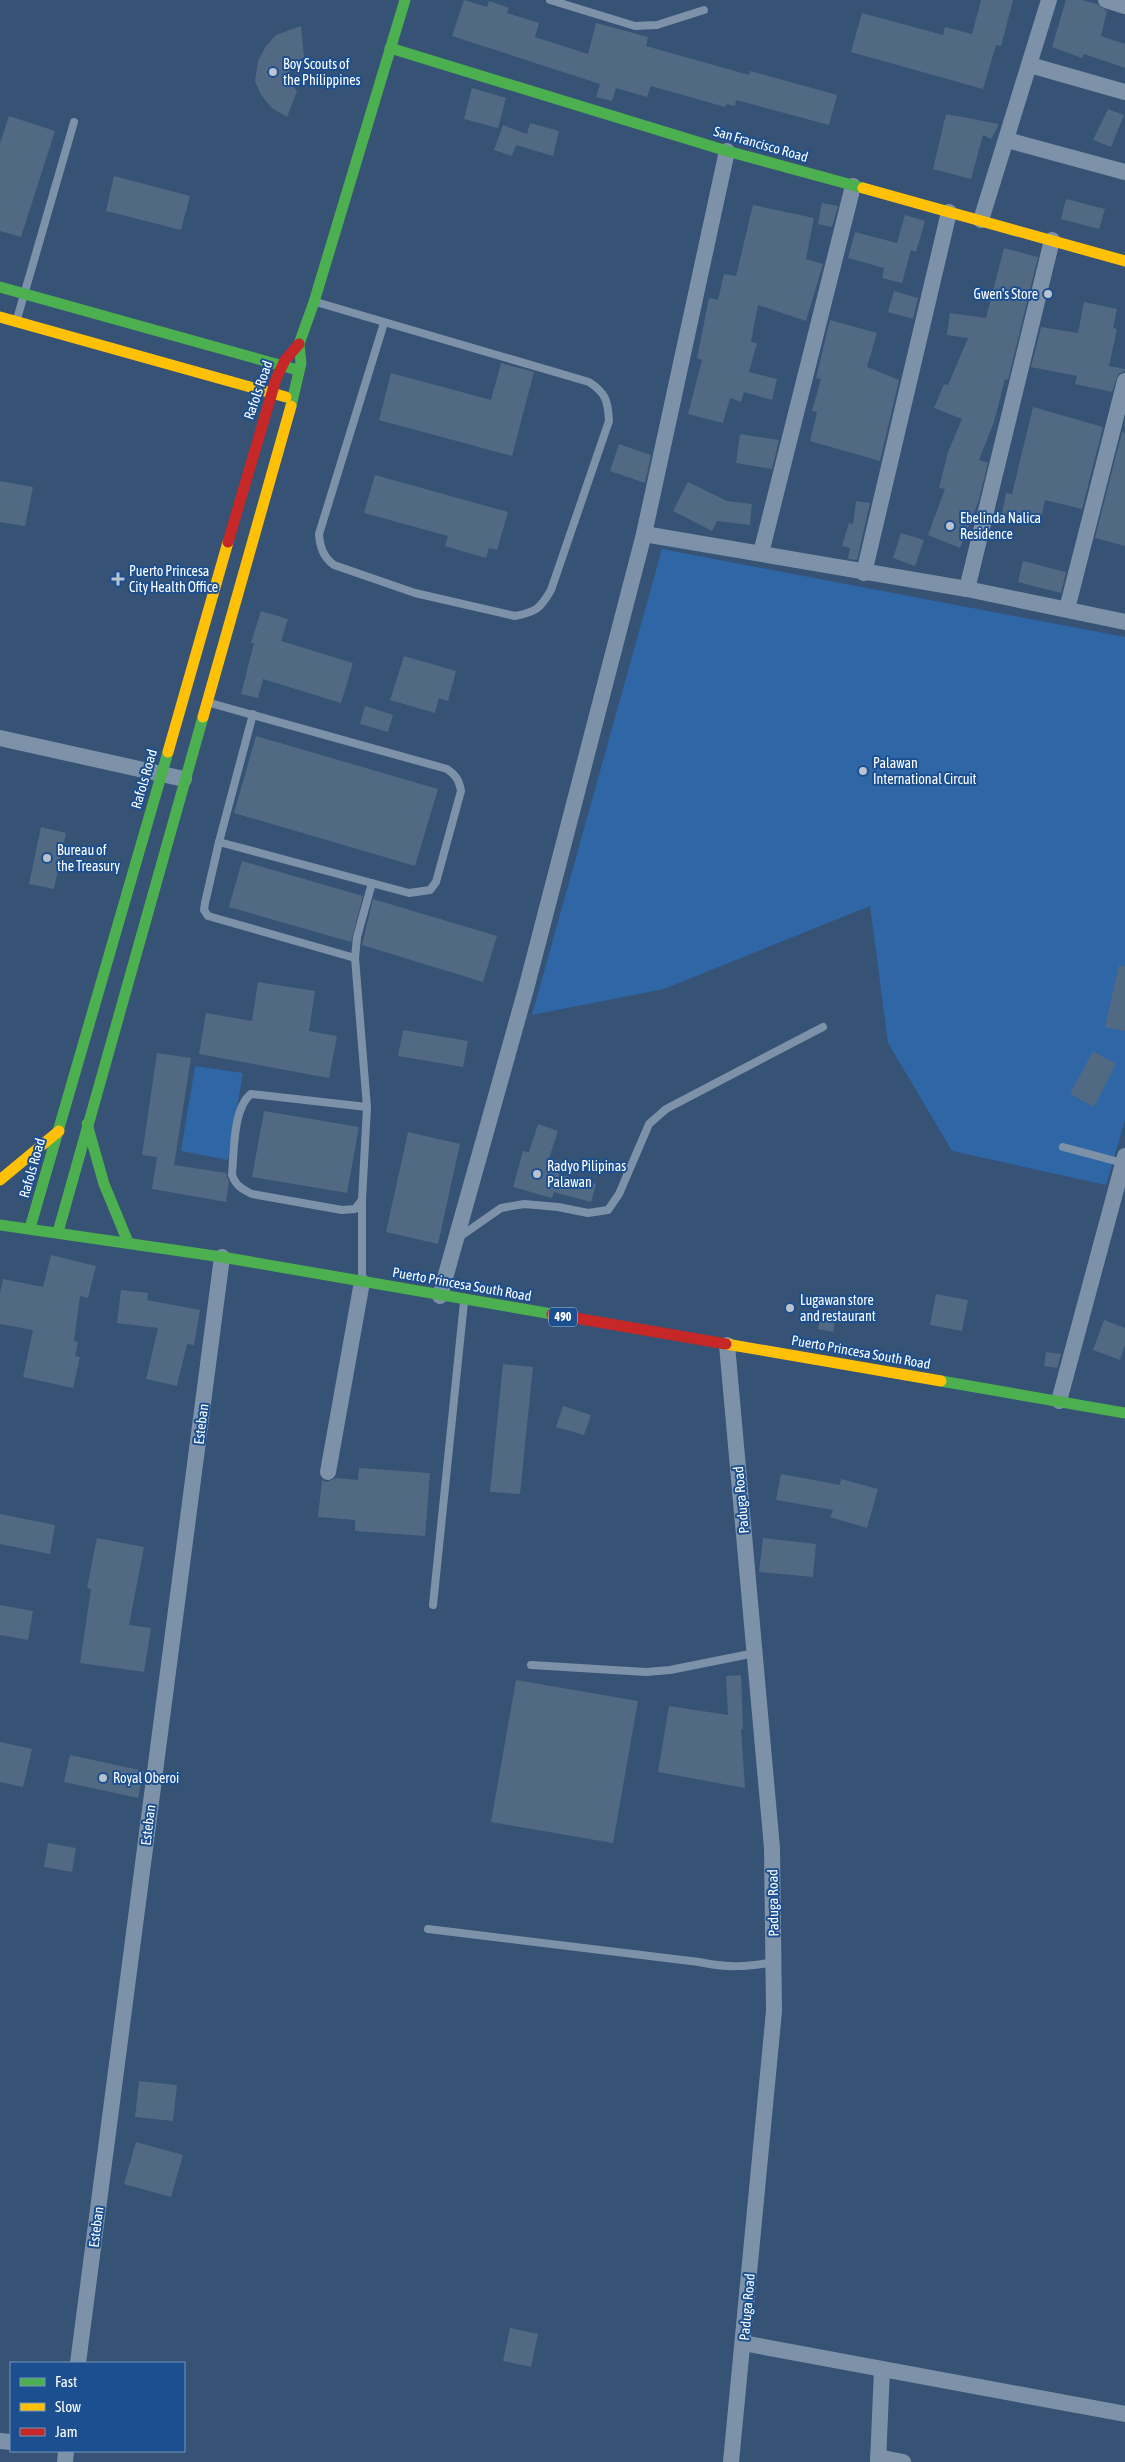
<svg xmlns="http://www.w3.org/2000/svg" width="1125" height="2462" font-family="'Asap Condensed',sans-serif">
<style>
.green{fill:#2f66a5}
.building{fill:#526984}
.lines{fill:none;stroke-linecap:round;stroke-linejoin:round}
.lane{stroke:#7d92a8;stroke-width:8}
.street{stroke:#7d92a8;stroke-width:16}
.fast{stroke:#4caf50;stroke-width:11}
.slow{stroke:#ffc107;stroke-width:11}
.jam{stroke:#c62828;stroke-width:11}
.poi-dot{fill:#b9c2ce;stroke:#1b4f8f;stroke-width:2}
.labels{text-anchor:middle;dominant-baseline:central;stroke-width:4;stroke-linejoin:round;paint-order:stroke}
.shield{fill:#1b4f8f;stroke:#bbcadd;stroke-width:1}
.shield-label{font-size:12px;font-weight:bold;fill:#fff}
.poi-label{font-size:14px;fill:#fff;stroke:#1b4f8f;text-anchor:start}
.street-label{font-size:14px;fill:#fff;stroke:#1b4f8f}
</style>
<rect width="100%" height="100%" fill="#365274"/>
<g class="green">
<polygon points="662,549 1125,637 1125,1120 1106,1185 952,1151 888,1043 870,906 664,989 532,1015"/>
<polygon points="195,1066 243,1073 228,1160 181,1151"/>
</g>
<g class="building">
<polygon points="464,0 487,7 489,1 509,8 507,13 539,23 535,37 588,54 596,23 648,37 646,46 749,75 750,71 837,95 829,125 736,100 735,106 727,104 725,107 651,86 647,97 616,88 612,101 596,97 600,84 452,36"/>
<polygon points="981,0 1013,0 1001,46 996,45 983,89 851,52 862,13 943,35 945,27 972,34"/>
<polygon points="1066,0 1082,0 1097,4 1107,11 1101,36 1125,44 1125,68 1084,54 1082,58 1052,47"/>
<polygon points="301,26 304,57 291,65 288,80 297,91 287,117 272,108 261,95 255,81 258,61 266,46 276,35"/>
<polygon points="472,88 506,98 498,128 464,119"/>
<polygon points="1108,109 1124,115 1111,147 1093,140"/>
<polygon points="946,114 999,124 991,139 983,135 971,179 933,169"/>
<polygon points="9,116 55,131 21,237 0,231 0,143"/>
<polygon points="530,123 559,131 553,156 516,145 512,156 494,150 503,125 527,134"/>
<polygon points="114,176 190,196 181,230 106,211"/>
<polygon points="1066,199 1105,209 1099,229 1061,219"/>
<polygon points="822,203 838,206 832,227 818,224"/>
<polygon points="753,205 814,218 806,259 823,264 806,321 758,305 751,342 757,343 749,372 777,379 772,400 744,392 741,402 730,398 723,423 688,414 702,360 697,358 709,298 718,300 724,274 736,276"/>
<polygon points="905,215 925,221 916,252 911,250 902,283 882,278 884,268 848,258 855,232 897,243"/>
<polygon points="1004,248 1038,257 1008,380 1005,379 994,422 979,460 988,463 978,503 960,548 928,535 945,489 939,488 948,452 962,419 934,408 944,384 948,385 968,338 947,335 950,313 986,318"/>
<polygon points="894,291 918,298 913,319 888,312"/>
<polygon points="1084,302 1117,309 1113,328 1117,329 1109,366 1125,369 1125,371 1118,374 1112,392 1075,384 1077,376 1031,367 1041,327 1078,333"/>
<polygon points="830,320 877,333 867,367 899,380 880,461 810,441 817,412 812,411 821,379 816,378"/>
<polygon points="501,363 534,372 512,456 379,420 391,373 491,400"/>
<polygon points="1033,407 1103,427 1082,509 1045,500 1041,520 1002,514 1006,493 1012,494"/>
<polygon points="1122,432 1125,433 1125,546 1095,538"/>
<polygon points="740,434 779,440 772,469 736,463"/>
<polygon points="619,444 651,455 645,483 610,471"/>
<polygon points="375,475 508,512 497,550 489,548 486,558 445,546 448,536 364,513"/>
<polygon points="0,481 33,487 25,526 0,522"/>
<polygon points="688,482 727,501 752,504 750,525 717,521 712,531 673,511"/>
<polygon points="856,501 870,503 857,560 848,559 850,548 842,546 849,523 853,524"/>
<polygon points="901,533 924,540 915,566 893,558"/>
<polygon points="1023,561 1066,572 1061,593 1018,582"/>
<polygon points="261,611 288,619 281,641 353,663 341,703 263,679 258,698 241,694 254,643 251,643"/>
<polygon points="404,656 456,671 448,701 439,698 435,713 390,700"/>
<polygon points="365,706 393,715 388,732 360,724"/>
<polygon points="256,736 438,789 415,866 234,813"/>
<polygon points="41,827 66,833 54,889 29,884"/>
<polygon points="242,861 363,896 351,942 229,907"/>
<polygon points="373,899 497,936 483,982 362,945"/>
<polygon points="1119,965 1125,966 1125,1031 1105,1027"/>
<polygon points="258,982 315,991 309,1031 337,1036 329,1078 199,1054 206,1013 252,1021"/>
<polygon points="403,1030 468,1041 463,1067 398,1056"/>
<polygon points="1093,1051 1116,1064 1094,1107 1070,1094"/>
<polygon points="157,1053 191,1058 174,1165 226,1173 229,1182 226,1202 152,1189 157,1157 142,1155"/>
<polygon points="264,1111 359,1127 347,1193 252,1177"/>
<polygon points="538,1124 558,1131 549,1158 562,1162 558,1174 596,1184 591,1202 554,1192 552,1198 513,1187 523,1151 529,1152"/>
<polygon points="408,1132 460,1144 438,1244 386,1232"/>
<polygon points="51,1255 96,1266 88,1298 80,1296 74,1341 78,1342 75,1356 80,1357 73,1388 23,1377 33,1330 0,1324 0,1293 3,1279 43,1287"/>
<polygon points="121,1290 148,1293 147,1300 200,1310 194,1345 187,1344 177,1386 146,1379 158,1328 117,1323"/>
<polygon points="936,1294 968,1300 962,1331 930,1325"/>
<polygon points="821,1313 836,1316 833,1332 818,1329"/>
<polygon points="1104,1320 1125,1328 1125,1345 1120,1360 1093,1350"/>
<polygon points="1046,1352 1061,1354 1057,1368 1044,1366"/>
<polygon points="503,1364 533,1367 520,1494 490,1492"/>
<polygon points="563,1406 591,1415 584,1435 556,1427"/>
<polygon points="359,1468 430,1473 425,1536 355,1531 355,1520 318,1517 322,1480 327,1482 336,1478 358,1480"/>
<polygon points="781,1474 840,1485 841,1479 878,1489 867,1528 830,1517 833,1510 776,1500"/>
<polygon points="0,1514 55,1525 50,1554 0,1544"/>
<polygon points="97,1538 144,1547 129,1625 151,1628 144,1672 80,1663 91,1589 87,1588"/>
<polygon points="763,1538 816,1544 813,1577 759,1572"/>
<polygon points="0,1605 33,1611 28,1640 0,1635"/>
<polygon points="741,1675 743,1729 741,1729 745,1788 658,1772 669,1706 728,1715 726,1676"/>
<polygon points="516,1680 638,1701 613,1843 491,1822"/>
<polygon points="0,1742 32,1749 23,1787 0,1782"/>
<polygon points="70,1755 144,1771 138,1798 64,1782"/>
<polygon points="48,1843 76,1848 72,1872 44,1867"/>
<polygon points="139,2081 177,2085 173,2121 135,2117"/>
<polygon points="136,2142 183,2155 171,2197 124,2184"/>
<polygon points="510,2328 538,2334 531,2367 503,2361"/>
</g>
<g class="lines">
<g class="lane">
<polyline points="550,0 635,26 657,25 704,10"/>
<path d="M316 302 589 382C606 393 608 401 609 421L551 590C540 609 536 612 515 616L415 593 334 565C323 557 320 547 319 534L384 323"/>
<polyline points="17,319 74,122"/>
<path d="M210 703 447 769C456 775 459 780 461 791L436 882 430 890 409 893 219 842 253 714"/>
<polyline points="219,842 205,903 204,910 208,916 355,958"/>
<path d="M367 1107 251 1094C233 1108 234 1152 232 1175 236 1186 242 1189 252 1194L342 1210 355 1209 362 1200 367 1107 355 958 357 937 372 883"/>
<polyline points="1063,1147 1123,1163"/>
<polyline points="458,1238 501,1208 524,1204 558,1207 588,1213 608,1210 619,1194 649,1124 666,1109 823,1027"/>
<polyline points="362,1277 362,1201"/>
<polyline points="433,1605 464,1302"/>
<polyline points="531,1665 646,1672 670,1670 755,1653"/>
<path d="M428 1929 699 1962C726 1968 747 1967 774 1962"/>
</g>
<g class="street">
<polyline points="1106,0 1125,6"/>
<polyline points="1030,65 1125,92"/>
<polyline points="1007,140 1125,172"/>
<polyline points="981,220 1049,0"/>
<polyline points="644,534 967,589 1125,622"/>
<polyline points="761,553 853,186"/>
<polyline points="864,573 949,212"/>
<polyline points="967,589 1052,240"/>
<polyline points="1067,609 1125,381"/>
<polyline points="0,738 184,779"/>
<polyline points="440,1296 526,989 644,534 727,151"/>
<polyline points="727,1345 772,1848 774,2011 731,2462"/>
<polyline points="1059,1401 1125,1156"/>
<polyline points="328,1472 362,1282"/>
<polyline points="743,2343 1125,2414"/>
<polyline points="78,2363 222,1257"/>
<polyline points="0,2441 11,2442"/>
<polyline points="878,2457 903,2462"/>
<polyline points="65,2462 66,2451"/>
<polyline points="878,2462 882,2369"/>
</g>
<g class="fast">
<polyline points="390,48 727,151 863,188"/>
<polyline points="0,287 294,369"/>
<polyline points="291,406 301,363 299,344 314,302 405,0"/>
<polyline points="87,1124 104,1184 128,1242"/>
<polyline points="0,1225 222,1257 552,1314"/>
<polyline points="30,1228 168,752"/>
<polyline points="58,1232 203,717"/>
<polyline points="941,1381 1125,1413"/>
</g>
<g class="slow">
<polyline points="863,188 1125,261"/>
<polyline points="0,317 286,397"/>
<polyline points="203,717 291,406"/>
<polyline points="168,752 228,542"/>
<polyline points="0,1180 59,1131"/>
<polyline points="726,1344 941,1381"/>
</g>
<g class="jam">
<polyline points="228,542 276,379 285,360 299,344"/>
<polyline points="552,1314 726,1344"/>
</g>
</g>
<g class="poi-dot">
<circle cx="273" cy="72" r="5"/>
<circle cx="1048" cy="294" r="5"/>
<circle cx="950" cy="526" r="5"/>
<path d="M115.5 571.5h5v5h5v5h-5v5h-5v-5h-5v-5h5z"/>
<circle cx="863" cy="771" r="5"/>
<circle cx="47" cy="858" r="5"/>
<circle cx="537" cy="1174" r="5"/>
<circle cx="790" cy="1308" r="5"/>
<circle cx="103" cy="1778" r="5"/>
</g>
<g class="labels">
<rect class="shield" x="549" y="1307.5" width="28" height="19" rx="4"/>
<g class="shield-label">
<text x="563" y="1317">490</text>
</g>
<g class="poi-label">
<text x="283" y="64">Boy Scouts of<tspan x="283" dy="16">the Philippines</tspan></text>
<text x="1038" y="294" text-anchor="end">Gwen's Store</text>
<text x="960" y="518">Ebelinda Nalica<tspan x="960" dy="16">Residence</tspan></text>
<text x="129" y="571">Puerto Princesa<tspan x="129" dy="16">City Health Office</tspan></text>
<text x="873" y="763">Palawan<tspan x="873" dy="16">International Circuit</tspan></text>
<text x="57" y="850">Bureau of<tspan x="57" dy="16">the Treasury</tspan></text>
<text x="547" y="1166">Radyo Pilipinas<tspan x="547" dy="16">Palawan</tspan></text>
<text x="800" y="1300">Lugawan store<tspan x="800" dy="16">and restaurant</tspan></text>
<text x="113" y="1778">Royal Oberoi</text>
</g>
<g class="street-label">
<text transform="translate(761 144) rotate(16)">San Francisco Road</text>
<text transform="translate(258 390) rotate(-71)">Rafols Road</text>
<text transform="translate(144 779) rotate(-74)">Rafols Road</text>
<text transform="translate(32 1168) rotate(-74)">Rafols Road</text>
<text transform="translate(462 1284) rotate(10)">Puerto Princesa South Road</text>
<text transform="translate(861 1352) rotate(10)">Puerto Princesa South Road</text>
<text transform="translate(201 1424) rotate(-83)">Esteban</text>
<text transform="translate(741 1500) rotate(-95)">Paduga Road</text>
<text transform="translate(148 1825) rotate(-83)">Esteban</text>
<text transform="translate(773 1903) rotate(-91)">Paduga Road</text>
<text transform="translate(96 2227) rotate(-83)">Esteban</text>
<text transform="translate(747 2307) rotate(-85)">Paduga Road</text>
</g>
</g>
<rect x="10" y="2362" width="175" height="90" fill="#1b4f8f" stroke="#7695bc"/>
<rect x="20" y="2378" width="25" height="8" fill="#4caf50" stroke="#7695bc"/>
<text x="55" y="2387" font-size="15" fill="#ffffff">Fast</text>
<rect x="20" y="2403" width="25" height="8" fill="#ffc107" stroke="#7695bc"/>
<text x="55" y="2412" font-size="15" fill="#ffffff">Slow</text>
<rect x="20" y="2428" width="25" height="8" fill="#c62828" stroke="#7695bc"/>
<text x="55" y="2437" font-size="15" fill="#ffffff">Jam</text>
</svg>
